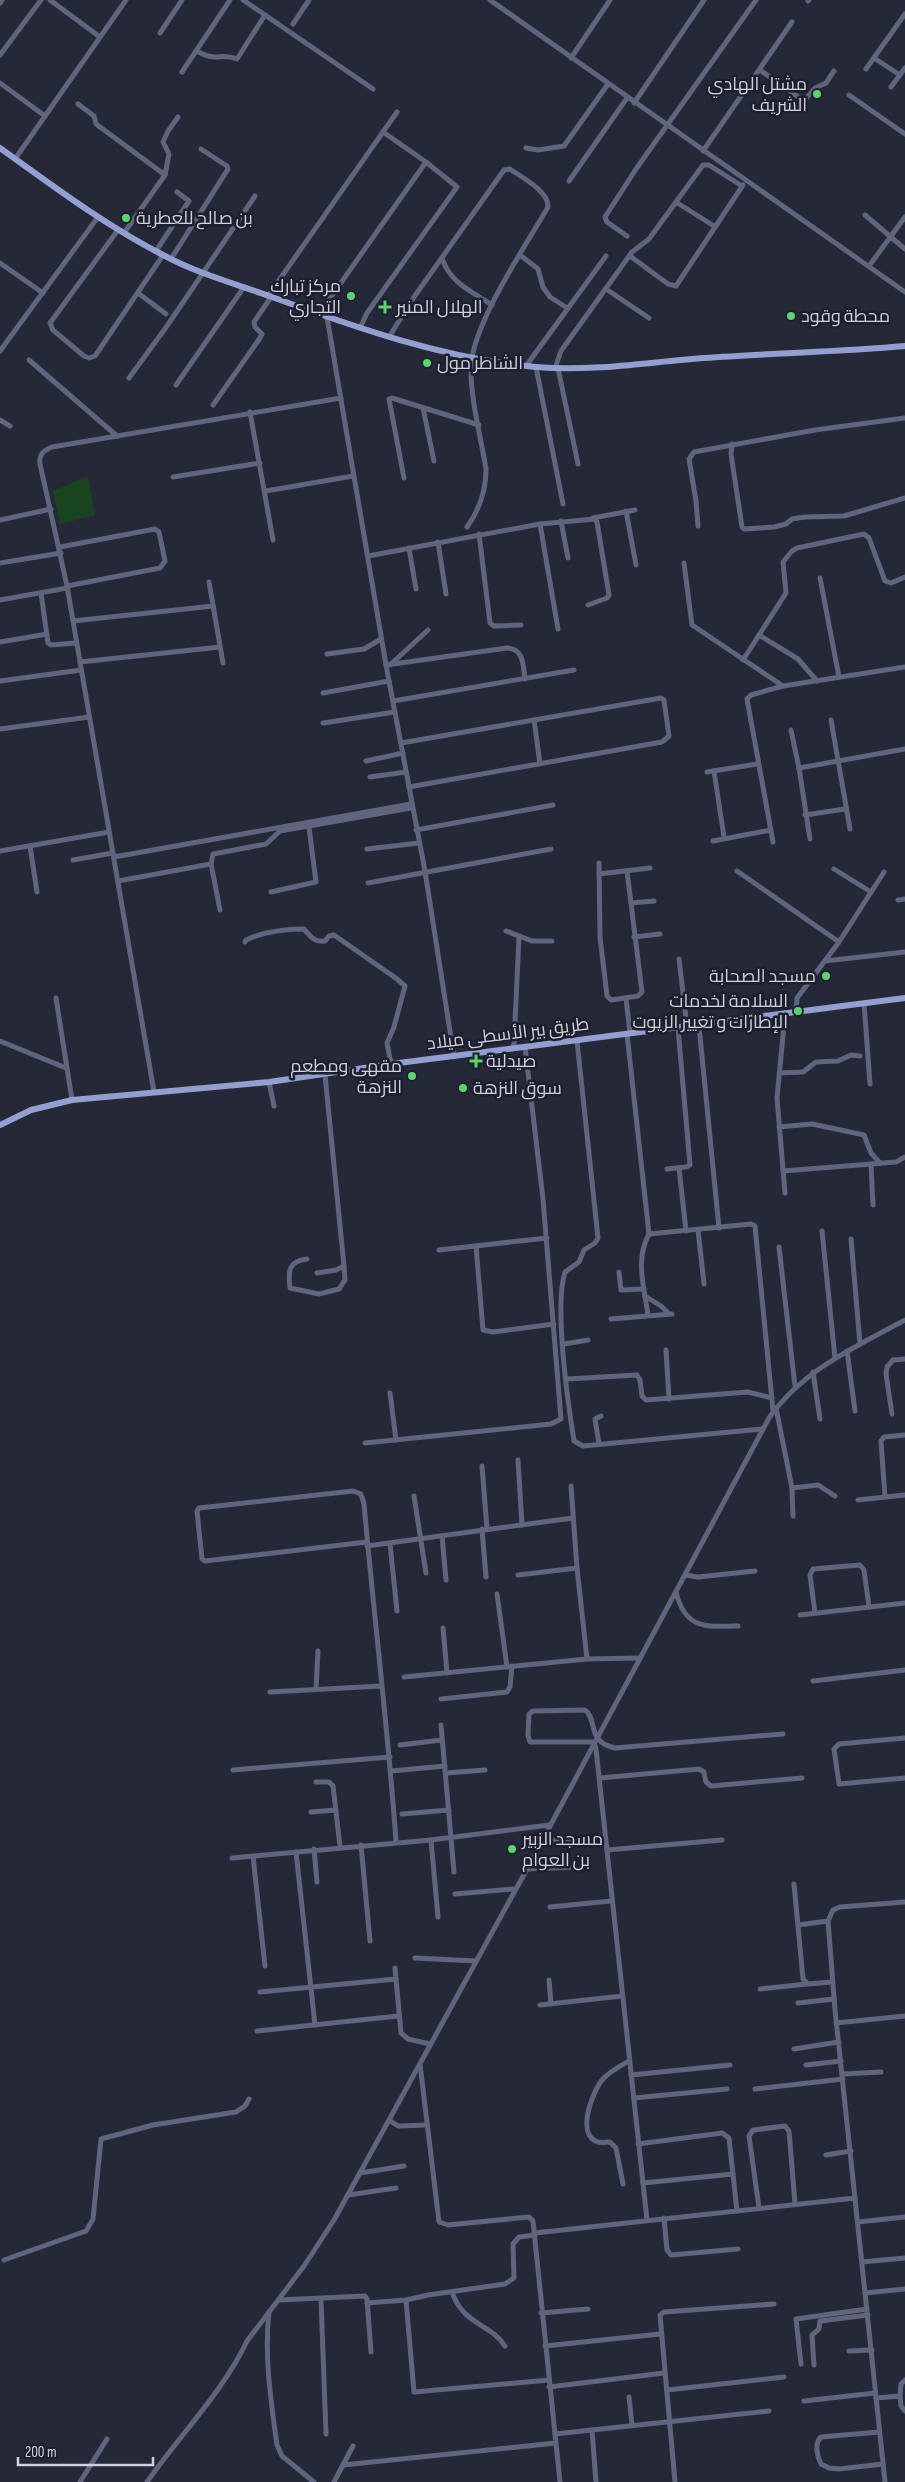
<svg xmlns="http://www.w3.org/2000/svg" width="905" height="2482" font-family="'Sofia Sans Condensed',Cairo,sans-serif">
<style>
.green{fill:#184420}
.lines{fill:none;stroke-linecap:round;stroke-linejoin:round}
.minor{stroke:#5e657d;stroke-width:5}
.major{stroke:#929fd0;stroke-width:6}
.poi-dot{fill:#57d570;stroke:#1c1f2d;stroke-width:2}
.labels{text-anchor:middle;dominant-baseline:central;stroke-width:5;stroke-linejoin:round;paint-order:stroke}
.poi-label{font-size:18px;fill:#ced1da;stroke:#1c1f2d;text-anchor:start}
.street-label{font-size:18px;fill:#ced1da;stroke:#1c1f2d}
</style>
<rect width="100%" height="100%" fill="#252937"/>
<polygon class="green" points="88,476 95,515 60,524 53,491"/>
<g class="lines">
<g class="minor">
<polyline points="50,0 100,37"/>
<polyline points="243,0 373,89"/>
<polyline points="490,0 905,292"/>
<polyline points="808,1 809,0"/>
<polyline points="0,3 2,0"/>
<polyline points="293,24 309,0"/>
<polyline points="160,33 182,0"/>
<path d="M197 51C217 63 219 52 237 59L265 15"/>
<polyline points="0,55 41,0"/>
<polyline points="571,58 610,0"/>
<polyline points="874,58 900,75"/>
<polyline points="866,69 905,14"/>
<polyline points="760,70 804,101 815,88 826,83 834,71"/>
<polyline points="182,72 230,0"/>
<polyline points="0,83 45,116"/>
<polyline points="891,87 905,68"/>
<polyline points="849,95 905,134"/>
<polyline points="634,103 704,0"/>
<polyline points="78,104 94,116 96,124 165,175"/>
<polyline points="526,148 538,150 564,146 608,84"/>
<polyline points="703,151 792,22"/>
<polyline points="15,159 126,0"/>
<polyline points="569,181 627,98"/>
<polyline points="676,202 714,226"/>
<polyline points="865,215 905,249"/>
<polyline points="118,230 50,323 53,330 84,356 89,358 95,356 163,255"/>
<polyline points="124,233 165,175 169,154 163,142 168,131 178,117"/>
<polyline points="627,236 607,222 605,217 636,169 756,0"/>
<polyline points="156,251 189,201 177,192"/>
<polyline points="520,255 538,269 543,287 550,297 567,308"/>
<polyline points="630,256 668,284 676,286 743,185"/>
<path d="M442 258C450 283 471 291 492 305"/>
<polyline points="171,259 228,169 227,166 201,149"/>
<polyline points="0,263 43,293"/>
<polyline points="869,266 905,217"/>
<polyline points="606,289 649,318"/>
<polyline points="138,293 166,314"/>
<polyline points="268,296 397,112"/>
<polyline points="319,314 426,162"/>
<polyline points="327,317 386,665 425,871 454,1057"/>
<polyline points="360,328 367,313 457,187 426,162 383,132"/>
<path d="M389 337 414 297 504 170 510 169C521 177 549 191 548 207 526 245 472 325 471 367 470 397 481 438 486 469 486 491 480 509 467 527"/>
<polyline points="0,351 98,217"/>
<polyline points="29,360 117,436"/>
<polyline points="526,366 606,256"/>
<polyline points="536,367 563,504"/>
<polyline points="555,368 561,351 632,252 649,239 703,165 709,165 742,186"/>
<polyline points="558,368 578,464"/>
<polyline points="129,378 167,326 255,196"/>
<polyline points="176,385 244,287"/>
<polyline points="213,405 260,338 262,334 255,327 254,322 271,297"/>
<polyline points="423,408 434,461"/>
<polyline points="250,412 273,540"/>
<polyline points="0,420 10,426"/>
<polyline points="732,444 731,454 742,527 744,529 774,527 786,524 792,519 805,517 844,516 905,498"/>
<polyline points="173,477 260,463"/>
<polyline points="404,478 389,399 392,398 479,425"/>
<polyline points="266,491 353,476"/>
<polyline points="626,511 636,565"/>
<polyline points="593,518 635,510"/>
<polyline points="0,520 51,509"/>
<polyline points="561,521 568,558"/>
<polyline points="540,524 558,629"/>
<polyline points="698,526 696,501 689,459 694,452 815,430 905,418"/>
<polyline points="479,534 490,623 494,626 521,625"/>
<polyline points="438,542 446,594"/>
<polyline points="60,547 155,529 159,532 165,561 160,568 67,586"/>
<polyline points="409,548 416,589"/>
<polyline points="368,556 540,524 595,519 597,522 609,595 607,598 588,605"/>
<polyline points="0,563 61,553"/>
<polyline points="684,563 692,625 783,686"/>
<polyline points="820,578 839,677"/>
<polyline points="209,582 223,663"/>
<polyline points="41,593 48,643 51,645 76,643"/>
<polyline points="0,600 67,588"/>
<polyline points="73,621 213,606"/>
<polyline points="759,635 798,659 817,681"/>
<polyline points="0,642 47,634"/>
<polyline points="327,654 364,649 381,639"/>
<polyline points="743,660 786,593 783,562 792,551 797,548 864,534 869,538 885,581 891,583 905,577"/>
<polyline points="80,662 220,647"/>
<path d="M386 665 507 648C524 649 523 665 525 679"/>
<polyline points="390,665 428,630"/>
<polyline points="0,681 81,670"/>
<polyline points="323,693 389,681"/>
<polyline points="393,701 574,670"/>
<polyline points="534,720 540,764"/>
<polyline points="831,720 850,829"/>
<polyline points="323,723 395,712"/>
<polyline points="0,729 89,717"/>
<polyline points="791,730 799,768"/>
<polyline points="401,743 661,698 664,700 669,736 662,742 409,787"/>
<polyline points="366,761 403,753"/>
<polyline points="714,771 724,837"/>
<polyline points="707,772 757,764"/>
<polyline points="370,777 406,772"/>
<polyline points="805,815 845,809"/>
<polyline points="416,830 553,805"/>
<polyline points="810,839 799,768 905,749"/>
<polyline points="713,841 771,830"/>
<polyline points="773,842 747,699 751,695 783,686 905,667"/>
<polyline points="30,846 37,892"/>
<polyline points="367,849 419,843"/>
<polyline points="0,851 109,832"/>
<polyline points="114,857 411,804"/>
<polyline points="73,860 113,853"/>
<polyline points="599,863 600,937 607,996 611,1000 638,996 642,992 627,871"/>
<polyline points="211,864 213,854 266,844 280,831 411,808"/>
<polyline points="834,869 871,892"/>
<polyline points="737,871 839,942"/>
<polyline points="599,874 650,868"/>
<polyline points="118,881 211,864 220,910"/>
<polyline points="368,883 551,849"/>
<polyline points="271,892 316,882 309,827"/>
<polyline points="898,900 905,899"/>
<polyline points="631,903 654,901"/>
<polyline points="506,931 532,941 552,941"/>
<polyline points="634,937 660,934"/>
<path d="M245 942 246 940C263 932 285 929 304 929 310 936 315 943 325 941L329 936 334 935 397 979 405 986 394 1027 387 1043 391 1064"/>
<polyline points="679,959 687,1027"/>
<polyline points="825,961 905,952"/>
<polyline points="56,998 72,1100"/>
<polyline points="626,998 630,1033"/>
<polyline points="864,1003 870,1084"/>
<polyline points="796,1011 797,998 839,942 884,872"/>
<polyline points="781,1014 784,1025 777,1098 785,1193"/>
<polyline points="699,1026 719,1228"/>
<polyline points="627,1034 649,1234 751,1224 755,1226 773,1411"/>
<polyline points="0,1041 66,1068"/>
<path d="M577 1041 598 1238 595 1243 584 1250 579 1262 565 1272C554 1306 568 1404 574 1441L583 1446 762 1429"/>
<polyline points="512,1049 514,1044 519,937"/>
<polyline points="779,1073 803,1072 816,1062 838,1061 851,1055 860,1056"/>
<polyline points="269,1082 274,1106"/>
<path d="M154 1092 67 586 40 464C39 454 43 451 52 447L341 398"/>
<polyline points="779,1127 812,1124 864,1135 871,1153 880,1163"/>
<polyline points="871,1164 873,1205"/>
<polyline points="679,1168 686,1231"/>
<polyline points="667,1169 686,1167 690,1165 678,1028"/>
<polyline points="783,1171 896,1162 905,1157"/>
<polyline points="698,1230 704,1284"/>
<polyline points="822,1231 835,1358"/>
<polyline points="851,1239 860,1344"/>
<polyline points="476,1246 483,1330 493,1332 554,1324"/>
<polyline points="779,1247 795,1386"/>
<polyline points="439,1250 547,1238"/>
<path d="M307 1259C288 1261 288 1272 290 1288L319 1294 339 1289 345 1280 344 1266 325 1075"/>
<polyline points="619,1272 621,1290 644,1289"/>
<polyline points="317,1273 336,1270 344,1266"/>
<polyline points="645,1296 661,1306 669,1314"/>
<path d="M648 1315C644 1287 635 1259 649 1234"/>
<polyline points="611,1319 672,1314"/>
<polyline points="564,1344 588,1340"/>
<polyline points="666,1350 669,1399"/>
<polyline points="847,1351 855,1411"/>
<polyline points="813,1372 820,1419"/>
<polyline points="567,1379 637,1375 640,1380 642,1396 646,1400 748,1392 772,1398"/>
<polyline points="390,1393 396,1440"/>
<polyline points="776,1408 792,1488 793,1516"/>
<polyline points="892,1414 886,1374 887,1367 893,1360 905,1359"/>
<polyline points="365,1443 551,1424 561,1419 543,1199 525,1047"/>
<polyline points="599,1444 595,1419 601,1416"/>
<polyline points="518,1460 522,1525"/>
<polyline points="482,1466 487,1529"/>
<polyline points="571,1486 577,1568 587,1659"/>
<polyline points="792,1488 818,1485 835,1496"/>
<polyline points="414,1496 426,1573"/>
<polyline points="885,1497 881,1441 884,1437 905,1435"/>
<polyline points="858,1500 905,1495"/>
<polyline points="482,1529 486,1577"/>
<polyline points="442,1536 446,1580"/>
<path d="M367 1542 205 1561 202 1559 197 1511 199 1508 353 1491 361 1494 364 1504C374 1617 388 1729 396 1841"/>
<polyline points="390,1544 397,1611"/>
<polyline points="367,1546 573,1518"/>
<polyline points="518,1575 577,1568"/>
<polyline points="685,1575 698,1577 755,1571"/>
<path d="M676 1592C685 1629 705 1627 738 1626"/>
<polyline points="497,1594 507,1667"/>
<polyline points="815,1613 810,1575 813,1569 860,1565 864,1570 869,1607"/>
<polyline points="800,1615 905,1603"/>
<polyline points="443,1628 447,1673"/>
<polyline points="404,1677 587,1659 640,1658"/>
<polyline points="813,1681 905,1670"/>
<polyline points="316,1689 318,1651"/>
<polyline points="270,1692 381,1686"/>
<polyline points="441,1699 507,1692 510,1687 512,1666"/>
<polyline points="441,1725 454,1872"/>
<polyline points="905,1738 839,1744 834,1749 839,1784 905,1778"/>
<polyline points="400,1745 442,1740"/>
<polyline points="233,1770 390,1757"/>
<polyline points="391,1771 445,1766"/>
<polyline points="446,1773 485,1770"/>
<polyline points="600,1778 699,1769 704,1772 706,1782 711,1786 802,1778"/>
<polyline points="316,1782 329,1782 333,1786 340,1846"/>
<polyline points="311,1812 336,1810"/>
<polyline points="402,1814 449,1810"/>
<polyline points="431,1840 438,1917"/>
<polyline points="542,1840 578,1840"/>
<polyline points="361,1845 370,1941"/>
<polyline points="314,1849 317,1882"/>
<polyline points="607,1850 722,1840"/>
<polyline points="296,1852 315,2025"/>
<polyline points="253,1856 265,1966"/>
<polyline points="232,1858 431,1840 549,1825"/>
<polyline points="527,1869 575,1867"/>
<polyline points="794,1884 803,1979 808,1984 832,1982"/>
<polyline points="455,1894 514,1889"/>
<polyline points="550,1907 611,1901"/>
<polyline points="798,1925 828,1921"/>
<polyline points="415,1958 476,1961"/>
<polyline points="395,1968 401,2033 408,2039 430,2044"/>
<polyline points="549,1980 551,2004"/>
<polyline points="760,1989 807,1984"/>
<polyline points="260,1992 396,1979"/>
<polyline points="798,2003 834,1999"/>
<polyline points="540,2005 622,1996"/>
<polyline points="836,2023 905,2016"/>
<polyline points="257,2031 398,2016"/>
<polyline points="794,2049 839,2042"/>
<polyline points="420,2064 439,2222 448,2225 529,2217 533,2221 560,2482"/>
<polyline points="806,2065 841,2061"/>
<polyline points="843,2074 881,2072"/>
<polyline points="631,2075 730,2065"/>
<polyline points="755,2089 843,2079"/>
<polyline points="634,2098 727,2089"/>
<polyline points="389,2120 398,2126 427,2125"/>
<polyline points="638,2144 722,2133 729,2138 737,2211"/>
<polyline points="826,2155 851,2151"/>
<polyline points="360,2173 404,2166"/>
<polyline points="643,2183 733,2174"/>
<path d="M623 2184 616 2148 610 2142C606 2142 602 2143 598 2142 575 2135 593 2090 603 2079 610 2071 620 2066 629 2061"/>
<polyline points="348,2195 396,2188"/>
<polyline points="759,2208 749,2136 753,2130 785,2126 789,2131 795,2204"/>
<polyline points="664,2218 667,2250 671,2255 738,2249"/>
<path d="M647 2220 596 1749 594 1742H530L528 1735 529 1714 533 1711 585 1710C598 1719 586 1742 615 1748L783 1734"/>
<polyline points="858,2222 905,2217"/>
<polyline points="535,2233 855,2198"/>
<polyline points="4,2260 86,2231 93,2219 101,2139 153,2125 236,2112 245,2106 249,2099"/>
<polyline points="862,2262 905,2258"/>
<path d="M452 2292C463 2325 490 2323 505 2346"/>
<polyline points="865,2293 905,2289"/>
<polyline points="321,2299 326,2434"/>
<polyline points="279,2300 365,2296 367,2299 371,2352"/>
<polyline points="406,2300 414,2392 549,2380"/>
<polyline points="367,2303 406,2300 428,2295 505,2284 514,2278 513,2244 519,2237 535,2235"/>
<path d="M269 2312C264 2357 271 2401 277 2445L282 2456 314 2482"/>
<polyline points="541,2313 588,2309"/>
<polyline points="545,2346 660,2334"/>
<polyline points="849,2351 872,2350"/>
<polyline points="801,2364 796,2319 867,2309"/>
<polyline points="814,2365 812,2335 819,2329 820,2321 868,2315"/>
<polyline points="549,2387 664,2373"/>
<polyline points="667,2390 784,2377"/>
<polyline points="900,2396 901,2384 905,2380"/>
<polyline points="629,2397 632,2425"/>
<polyline points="876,2398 900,2396 901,2406 905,2411"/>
<polyline points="804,2401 875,2393"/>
<polyline points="592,2430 596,2482"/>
<path d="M879 2432 821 2437C814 2443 817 2456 821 2464L829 2468 839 2469 883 2464"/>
<polyline points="555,2434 769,2411"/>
<polyline points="343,2465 556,2443"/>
<polyline points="80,2482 107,2439"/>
<path d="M147 2482C179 2436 223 2392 247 2341L304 2266 334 2220 527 1869 769 1418C803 1370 855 1347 905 1320"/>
<polyline points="334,2482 353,2446"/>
<polyline points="675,2482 660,2315 664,2312 774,2304"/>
<polyline points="885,2482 835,2010 828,1921 833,1910 840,1907 905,1902"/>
</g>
<g class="major">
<path d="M0 148C53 186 106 226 165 256 199 274 236 284 272 297 357 328 445 359 536 367 592 372 648 362 704 358 771 353 838 352 905 346"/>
<polyline points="0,1125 31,1110 72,1100 269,1082 391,1064 905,998"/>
</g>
</g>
<g class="poi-dot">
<circle cx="817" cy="94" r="5"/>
<circle cx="126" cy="218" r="5"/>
<circle cx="351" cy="296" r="5"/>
<path d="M382.5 299.5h5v5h5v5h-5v5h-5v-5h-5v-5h5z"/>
<circle cx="791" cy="316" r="5"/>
<circle cx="427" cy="363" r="5"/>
<circle cx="826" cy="976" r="5"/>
<circle cx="798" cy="1011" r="5"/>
<path d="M473.5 1053.5h5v5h5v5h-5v5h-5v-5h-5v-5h5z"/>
<circle cx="412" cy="1076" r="5"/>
<circle cx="463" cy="1088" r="5"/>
<circle cx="512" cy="1849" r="5"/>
</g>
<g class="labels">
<g class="poi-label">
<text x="807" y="84" text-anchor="end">مشتل الهادي<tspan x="807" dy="21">الشريف</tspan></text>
<text x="136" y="218">بن صالح للعطرية</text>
<text x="341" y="286" text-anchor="end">مركز تبارك<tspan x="341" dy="21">التجاري</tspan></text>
<text x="396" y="307">الهلال المنير</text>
<text x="801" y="316">محطة وقود</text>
<text x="437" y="363">الشاطر مول</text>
<text x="816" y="976" text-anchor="end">مسجد الصحابة</text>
<text x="788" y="1001" text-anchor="end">السلامة لخدمات<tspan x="788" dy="21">الإطارات و تغيير الزيوت</tspan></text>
<text x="486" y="1061">صيدلية</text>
<text x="402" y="1066" text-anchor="end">مقهى ومطعم<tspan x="402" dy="21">النزهة</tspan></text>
<text x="473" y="1088">سوق النزهة</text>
<text x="522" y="1839">مسجد الزبير<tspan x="522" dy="21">بن العوام</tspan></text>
</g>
<g class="street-label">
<text transform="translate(508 1034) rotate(-7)">طريق بير الأسطى ميلاد</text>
</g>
</g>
<path d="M18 2457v8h135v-8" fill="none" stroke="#ced1da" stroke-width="2.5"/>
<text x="25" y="2457" font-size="15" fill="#ced1da" stroke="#1c1f2d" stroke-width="4" paint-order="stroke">200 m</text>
</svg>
